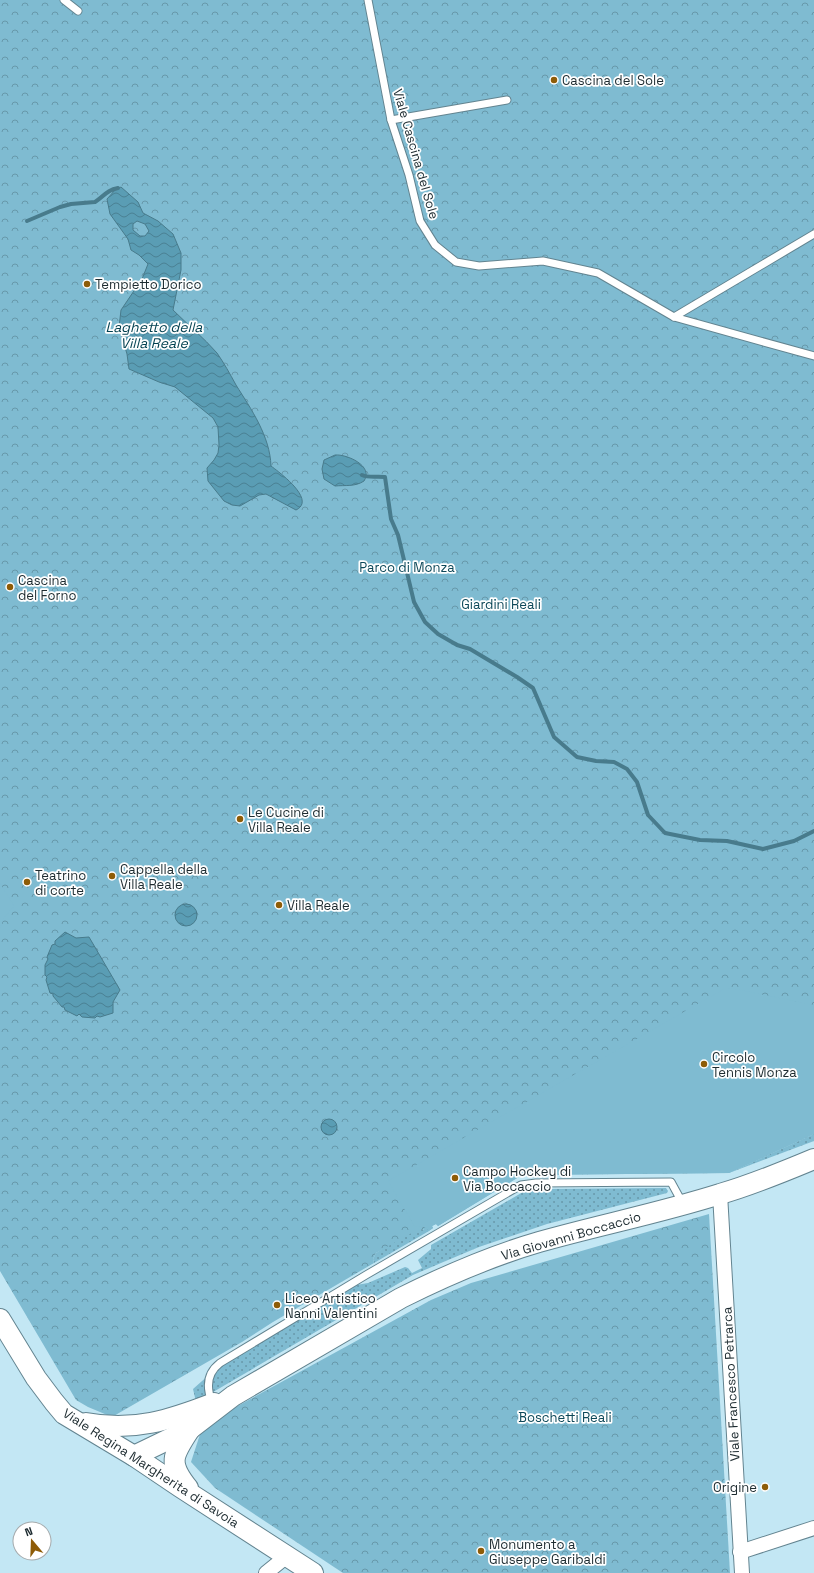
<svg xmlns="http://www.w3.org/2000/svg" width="814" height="1573" font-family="'Space Grotesk',sans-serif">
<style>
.grass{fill:url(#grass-dots)}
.park{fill:url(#park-crowns)}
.garden{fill:#7fbbd1}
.water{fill:url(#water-waves);stroke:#487b8c;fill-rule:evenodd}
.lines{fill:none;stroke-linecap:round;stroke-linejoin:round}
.stream{stroke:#487b8c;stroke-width:4}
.lane-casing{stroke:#638490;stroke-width:9}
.street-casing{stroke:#638490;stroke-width:16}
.secondary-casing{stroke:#638490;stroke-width:22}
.lane{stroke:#fff;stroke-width:7}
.street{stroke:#fff;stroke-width:14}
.secondary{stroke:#fff;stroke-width:20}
.poi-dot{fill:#8e5c07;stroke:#fff;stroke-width:1.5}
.labels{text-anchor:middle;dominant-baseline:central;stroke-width:3.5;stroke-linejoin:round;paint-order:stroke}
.poi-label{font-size:13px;fill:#1d2b30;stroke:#fff;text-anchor:start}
.street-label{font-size:13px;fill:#1d2b30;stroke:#fff}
.park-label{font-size:13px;fill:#0d4859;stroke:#fff}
.water-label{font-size:14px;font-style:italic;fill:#003f4f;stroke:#fff}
</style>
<defs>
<pattern id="grass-dots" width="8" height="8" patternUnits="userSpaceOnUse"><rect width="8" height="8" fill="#7fbbd1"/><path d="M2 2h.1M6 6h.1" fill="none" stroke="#6798aa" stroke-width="1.8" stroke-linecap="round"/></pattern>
<pattern id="park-crowns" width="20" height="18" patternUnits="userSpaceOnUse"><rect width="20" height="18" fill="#7fbbd1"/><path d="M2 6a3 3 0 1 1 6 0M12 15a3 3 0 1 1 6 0" fill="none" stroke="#6798aa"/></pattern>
<pattern id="water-waves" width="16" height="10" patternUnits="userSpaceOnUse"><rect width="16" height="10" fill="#5a9db4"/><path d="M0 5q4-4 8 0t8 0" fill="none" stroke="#4a8093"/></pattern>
</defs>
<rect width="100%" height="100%" fill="#c3e7f4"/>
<g class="grass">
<polygon points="814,1134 814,1141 729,1173"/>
<polygon points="666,1188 668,1191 667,1193 547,1224 479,1247 441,1263 413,1275 196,1402 193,1389 219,1366 356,1285 368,1283 405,1267 408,1268 412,1273 422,1268 418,1260 431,1249 431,1245 523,1192 535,1189"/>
<polygon points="415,1227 429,1231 374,1263 373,1259 376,1253"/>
</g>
<g class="park">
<polygon points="0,0 814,0 814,1134 729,1173 522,1175 438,1226 436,1224 432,1226 433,1228 427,1232 423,1229 417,1230 376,1253 373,1259 374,1263 273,1322 242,1342 112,1417 88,1407 76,1400 0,1271"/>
<polygon points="709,1214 730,1573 343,1573 215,1488 191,1462 203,1425 431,1300 471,1283"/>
</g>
<g class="garden">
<polygon points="0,883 14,906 4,918 0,928"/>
<polygon points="730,988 814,1005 814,1134 729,1173 522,1175 438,1226 436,1224 432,1226 433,1228 429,1231 423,1226 415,1227 388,1181 724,989"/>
</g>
<g class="water">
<path d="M121 187 138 202 143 213 158 221 173 234 181 253V270L173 310C187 324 204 338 217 353 224 363 230 374 236 385 251 409 270 436 271 466 279 472 317 500 296 510L266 494 259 495 240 506 232 505 224 501 208 481 207 468 214 460 218 453 219 445 218 427 213 418 175 387 159 382 129 369 127 354 119 327 121 310 142 279 148 264 139 255 131 250 128 239 110 214 107 199 115 190ZM137 221 145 224 149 231 145 236H140L133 230V224Z"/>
<path d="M335 455C347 454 374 466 364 481 355 487 345 485 335 486L324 479 322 469 324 460Z"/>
<circle cx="186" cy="915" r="11"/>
<polygon points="65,932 76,938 89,937 120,990 113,1002 113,1013 100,1017 97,1016 95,1018 82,1017 79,1014 77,1016 65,1010 64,1007 62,1007 53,996 53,994 50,993 46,980 47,977 45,975 45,965 48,959 47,957 52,945 55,944 55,941"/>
<circle cx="329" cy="1127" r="8"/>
</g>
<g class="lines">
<g class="stream">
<path d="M27 221 60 207 71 204 95 202C104 196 107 190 118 188"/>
<path d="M362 475C368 478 377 476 385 477L391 519 398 535 414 602 425 622 438 634 457 645 470 649 517 677 533 688 554 737 577 757 596 761 614 762 627 769 637 782 648 815 665 833 700 840 727 841 763 849 794 841 814 831"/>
</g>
<g class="lane-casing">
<g id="lane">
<polyline points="64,0 78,11"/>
<polyline points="368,0 391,120 409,175 420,221 435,245 456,262 479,266 543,261 598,273 674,317 814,356"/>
<polyline points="391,120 507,100"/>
<polyline points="674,317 814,234"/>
<path d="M212 1402C206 1387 207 1373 220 1363L366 1275 521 1185 536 1183 671 1182 683 1204"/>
</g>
</g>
<g class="street-casing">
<g id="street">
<polyline points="720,1194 742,1573"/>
<polyline points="740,1552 814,1528"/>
<polyline points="266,1573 287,1556"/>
</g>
</g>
<g class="secondary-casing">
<g id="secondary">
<polyline points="0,1319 36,1378 54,1402 64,1414 134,1456 180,1487 313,1573"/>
<path d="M86 1423C134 1432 170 1420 214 1403"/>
<path d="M134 1456 190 1429 233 1396 401 1298C445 1276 491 1256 539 1242 599 1225 660 1213 720 1194 752 1185 783 1172 814 1159"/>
<path d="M188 1488C167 1462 173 1455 190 1429"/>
</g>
</g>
<use href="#lane" class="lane"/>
<use href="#street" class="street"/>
<use href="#secondary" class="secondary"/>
</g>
<g class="poi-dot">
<circle cx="554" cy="80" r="4"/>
<circle cx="87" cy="284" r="4"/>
<circle cx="10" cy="587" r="4"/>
<circle cx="240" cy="819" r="4"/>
<circle cx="112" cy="876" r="4"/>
<circle cx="27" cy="882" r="4"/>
<circle cx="279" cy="905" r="4"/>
<circle cx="704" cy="1064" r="4"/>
<circle cx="455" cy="1178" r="4"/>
<circle cx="277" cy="1305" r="4"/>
<circle cx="765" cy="1487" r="4"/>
<circle cx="481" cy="1551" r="4"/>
</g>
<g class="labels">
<g class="poi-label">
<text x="562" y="80">Cascina del Sole</text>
<text x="95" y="284">Tempietto Dorico</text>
<text x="18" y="580">Cascina<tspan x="18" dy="15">del Forno</tspan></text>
<text x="248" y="812">Le Cucine di<tspan x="248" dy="15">Villa Reale</tspan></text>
<text x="120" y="869">Cappella della<tspan x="120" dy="15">Villa Reale</tspan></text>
<text x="35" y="875">Teatrino<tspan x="35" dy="15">di corte</tspan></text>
<text x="287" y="905">Villa Reale</text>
<text x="712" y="1057">Circolo<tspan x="712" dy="15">Tennis Monza</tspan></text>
<text x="463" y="1171">Campo Hockey di<tspan x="463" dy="15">Via Boccaccio</tspan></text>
<text x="285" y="1298">Liceo Artistico<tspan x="285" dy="15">Nanni Valentini</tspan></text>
<text x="757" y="1487" text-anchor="end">Origine</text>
<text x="489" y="1544">Monumento a<tspan x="489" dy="15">Giuseppe Garibaldi</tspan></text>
</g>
<g class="street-label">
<text transform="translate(416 154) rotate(74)">Viale Cascina del Sole</text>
<text transform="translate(571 1236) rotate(-16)">Via Giovanni Boccaccio</text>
<text transform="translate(731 1384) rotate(-93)">Viale Francesco Petrarca</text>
<text transform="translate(151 1468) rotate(33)">Viale Regina Margherita di Savoia</text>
</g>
<g class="park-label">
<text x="407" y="567">Parco di Monza</text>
<text x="501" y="604">Giardini Reali</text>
<text x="565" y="1417">Boschetti Reali</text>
</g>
<g class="water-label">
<text x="154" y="327">Laghetto della<tspan x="154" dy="16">Villa Reale</tspan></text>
</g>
</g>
<g transform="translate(32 1541) rotate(341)"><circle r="19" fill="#ffffff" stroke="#a5aaac"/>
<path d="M0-3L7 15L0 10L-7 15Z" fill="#8e5c07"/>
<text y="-6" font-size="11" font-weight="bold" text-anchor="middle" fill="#1d2b30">N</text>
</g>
</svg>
